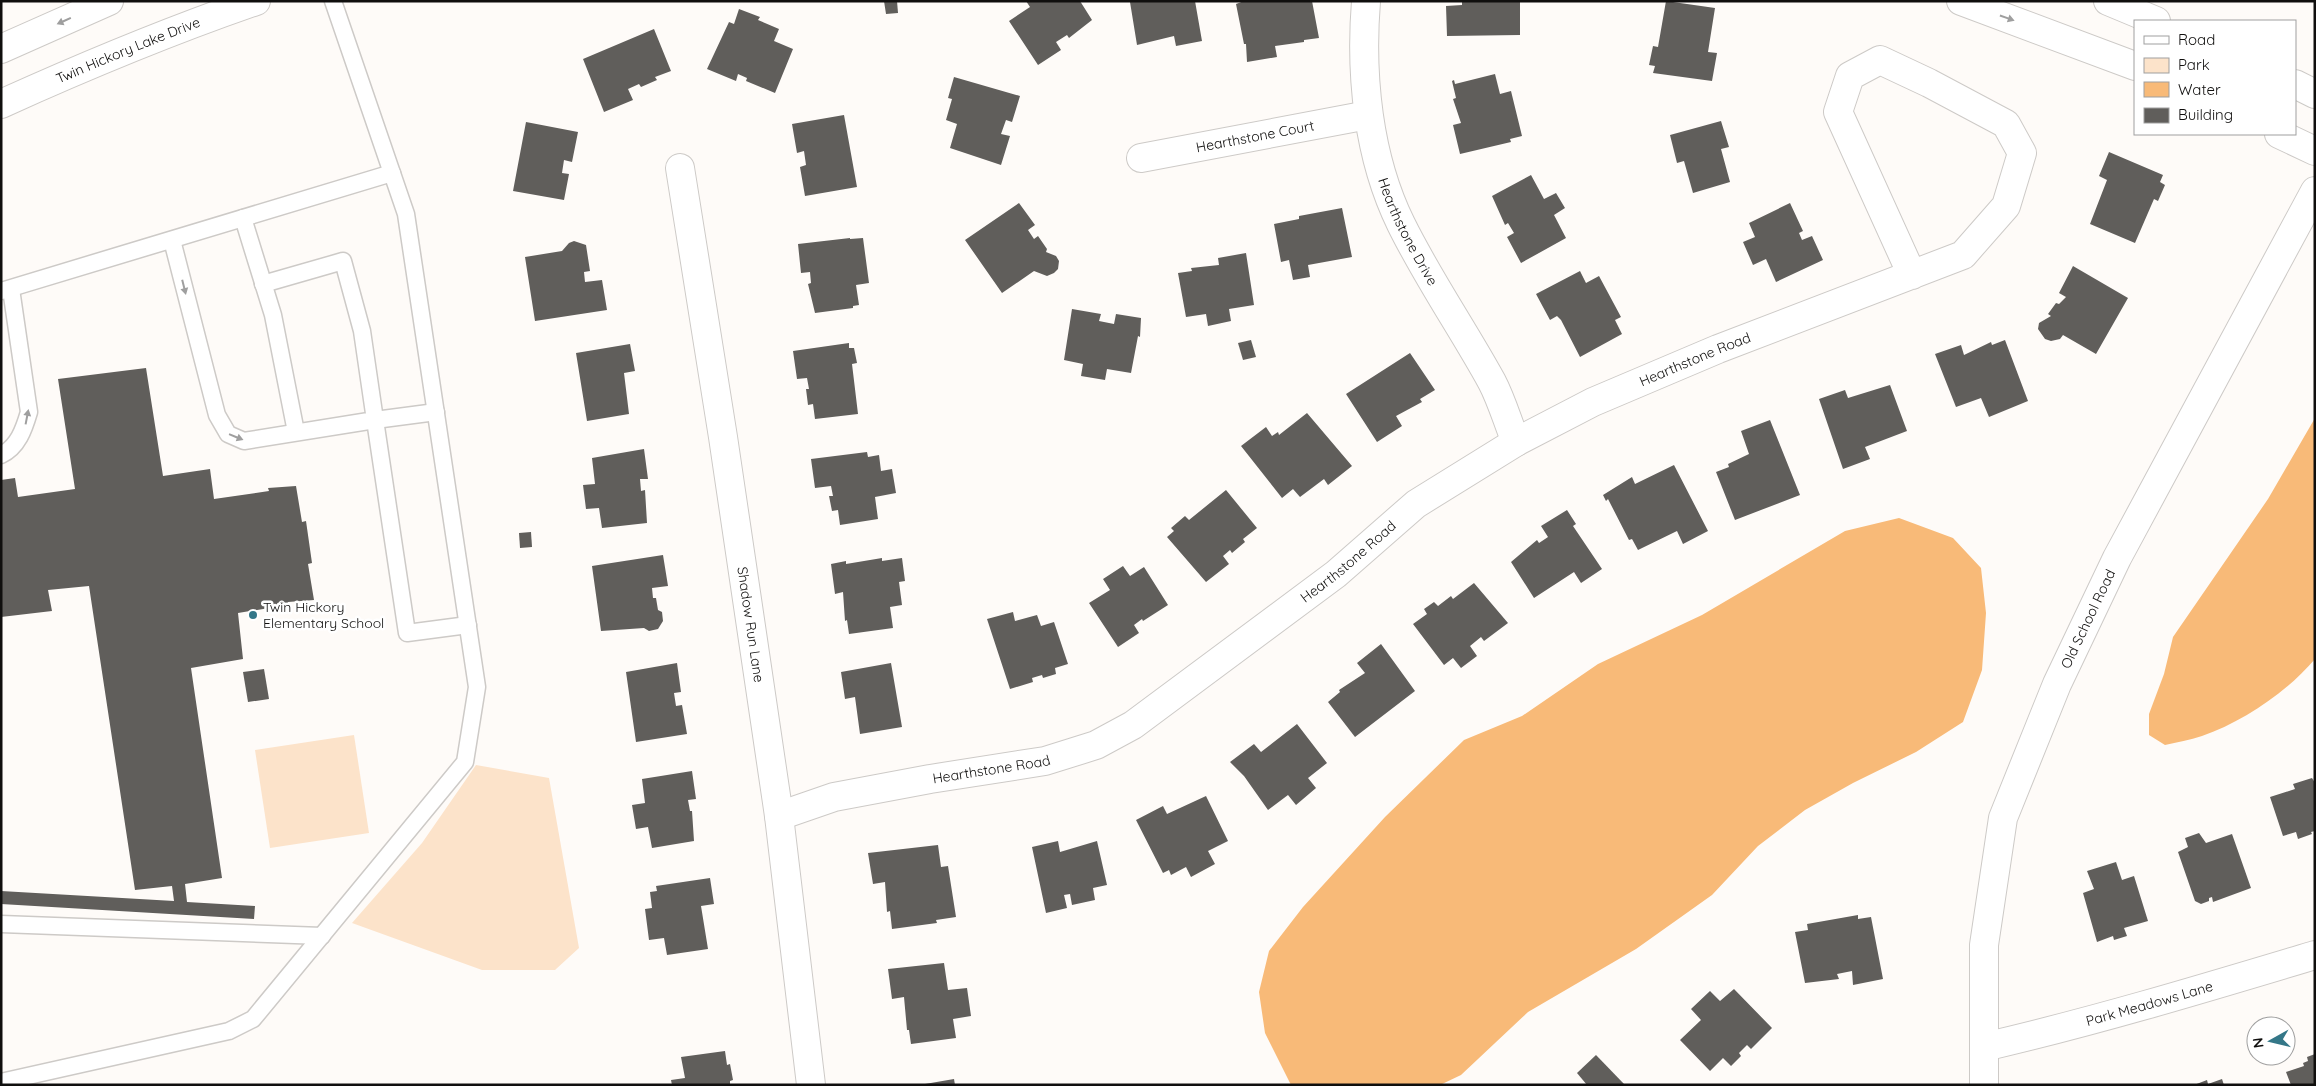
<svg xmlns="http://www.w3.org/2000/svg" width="2316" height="1086" font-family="Quicksand,sans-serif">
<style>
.green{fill:#fce3ca}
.water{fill:#f8ba78}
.building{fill:#605e5b}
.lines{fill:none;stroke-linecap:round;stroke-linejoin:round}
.service-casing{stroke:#cdcac7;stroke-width:19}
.minor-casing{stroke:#cdcac7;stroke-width:30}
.tertiary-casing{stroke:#cdcac7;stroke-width:30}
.service{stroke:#fff;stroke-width:16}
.minor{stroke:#fff;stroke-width:28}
.tertiary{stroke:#fff;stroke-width:28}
.oneway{fill:#9f9f9f}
.poi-dot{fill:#347788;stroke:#fff;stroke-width:2}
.labels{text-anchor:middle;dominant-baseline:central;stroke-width:5;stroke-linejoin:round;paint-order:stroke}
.street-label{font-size:14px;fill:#100f0e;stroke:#fff}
.poi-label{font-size:14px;fill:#100f0e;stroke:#fff;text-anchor:start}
</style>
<rect width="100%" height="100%" fill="#fefbf8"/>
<g class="green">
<polygon points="354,735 369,833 270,848 255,750"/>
<polygon points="476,765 549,778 579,948 555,970 482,970 352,923 422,843"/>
</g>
<g class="water">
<path d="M2315 418V659C2287 692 2243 722 2202 736 2190 740 2177 742 2165 745L2149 735V714L2164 674 2173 637 2268 499Z"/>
<polygon points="1899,518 1953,538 1981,568 1986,613 1982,670 1963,722 1916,752 1853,783 1805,810 1758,846 1712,895 1636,949 1528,1012 1461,1075 1440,1085 1291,1085 1265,1033 1259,992 1269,951 1303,907 1385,817 1464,740 1522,716 1598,664 1702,615 1845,531"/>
</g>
<g class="building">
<polygon points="884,1 897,1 898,13 886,14"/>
<polygon points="1026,1 1080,1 1092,20 1069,38 1067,35 1056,42 1061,50 1038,65 1009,21 1030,7"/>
<polygon points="1195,1 1202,41 1176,46 1174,36 1137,45 1130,2"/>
<polygon points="1244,1 1312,1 1319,38 1304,40 1304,42 1275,46 1277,57 1247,62 1246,44 1244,44 1236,4"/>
<polygon points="1462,1 1520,1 1520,35 1447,36 1446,6 1462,5"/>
<polygon points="1666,1 1715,8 1708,52 1717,53 1712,81 1653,73 1655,66 1649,65 1653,46 1658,47"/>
<polygon points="739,9 760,17 758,20 779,29 774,41 793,49 775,93 746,81 747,78 738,74 736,81 707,69 729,22 734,24"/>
<polygon points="654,29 671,71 655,77 657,80 641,87 639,84 628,89 633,100 604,112 583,59"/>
<polygon points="1495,74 1500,94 1511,91 1522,136 1510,139 1511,142 1460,154 1453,125 1461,123 1453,99 1456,98 1452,81 1454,80 1455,84"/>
<polygon points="954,77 1020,96 1012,122 1006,120 1001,134 1010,136 1001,165 950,148 957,124 946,120 952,99 948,98"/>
<polygon points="844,115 857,187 805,196 800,167 806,165 804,151 797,153 792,124"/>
<polygon points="1721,121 1729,147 1721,149 1730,182 1693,193 1684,161 1677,163 1670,135"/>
<polygon points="526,122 578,132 572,162 564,160 562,173 569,174 564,200 513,191"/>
<polygon points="2109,152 2163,175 2160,182 2165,185 2158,201 2154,199 2135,243 2090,224 2107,180 2099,176"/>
<polygon points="1531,175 1544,199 1556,193 1565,208 1554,215 1566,238 1521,263 1507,237 1514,233 1508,223 1505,225 1492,196"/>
<polygon points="1019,203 1035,225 1028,230 1034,239 1038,236 1047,249 1046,252 1056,256 1059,261 1058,269 1054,273 1047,276 1034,271 1002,293 965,240"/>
<polygon points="1790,203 1803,231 1799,233 1802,240 1812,236 1823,260 1776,282 1766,259 1753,265 1743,242 1755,237 1749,223"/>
<polygon points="1342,208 1352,257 1308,265 1310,277 1293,280 1289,260 1281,262 1274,224 1299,219 1299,216"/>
<polygon points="850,238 850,239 863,238 869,283 856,285 859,305 853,306 853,308 815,313 808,284 811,283 810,272 801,273 798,244"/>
<polygon points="574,241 586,245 590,271 584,272 585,282 602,280 607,310 535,321 525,257 562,251 569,243"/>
<polygon points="1246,253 1254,305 1229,309 1231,321 1208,326 1206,314 1186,317 1178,273 1192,271 1191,268 1219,265 1218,258"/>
<polygon points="2073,266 2128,298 2096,354 2063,335 2060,339 2051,341 2045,339 2038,329 2039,323 2051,316 2048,314 2056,303 2059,304 2066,297 2059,293"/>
<polygon points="1580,271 1586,283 1599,276 1621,317 1615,320 1622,334 1580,357 1561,320 1557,316 1550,320 1536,294"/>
<polygon points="1072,309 1101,314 1099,321 1114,324 1116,314 1141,318 1140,337 1138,336 1131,373 1107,369 1105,380 1081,376 1083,364 1064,360"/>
<polygon points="1251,340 1256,357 1243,360 1238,343"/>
<polygon points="2005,340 2028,401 1989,417 1981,398 1956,407 1935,354 1961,345 1964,355 1991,342 1992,345"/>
<polygon points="849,343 849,348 854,348 857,363 852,364 858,414 815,419 813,404 808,405 806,389 809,389 807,378 797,379 793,351"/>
<polygon points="630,344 635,371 624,373 629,414 587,421 576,353"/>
<polygon points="1410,353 1435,390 1420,399 1422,402 1396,416 1402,426 1377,442 1346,394"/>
<polygon points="146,368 163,476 210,469 214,499 269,491 268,488 296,486 302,522 306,521 312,563 308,564 314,600 288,602 288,605 238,613 243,659 191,668 222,878 185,884 187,902 255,906 254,919 1,904 1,891 174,901 172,886 135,890 89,586 48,590 52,611 1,617 1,480 15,478 18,497 75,489 58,379"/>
<polygon points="1890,385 1907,431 1865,447 1870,459 1843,469 1819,399 1845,390 1848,398"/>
<polygon points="1307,413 1352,466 1328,485 1324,479 1300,497 1293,489 1282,498 1241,446 1266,427 1272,436 1278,432 1279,435"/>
<polygon points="1770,420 1800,495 1735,520 1716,472 1729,467 1728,464 1749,454 1741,431"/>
<polygon points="644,449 648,479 640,479 641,491 645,490 647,523 602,528 599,508 586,509 583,485 595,484 592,458"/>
<polygon points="867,452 868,457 879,455 881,471 892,469 896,493 875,497 878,519 840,525 838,510 832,511 829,496 833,496 831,486 815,488 811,459"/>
<polygon points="1674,465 1708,531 1683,544 1677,531 1638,550 1632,539 1629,540 1608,499 1606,501 1603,495 1632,477 1635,484"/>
<polygon points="1226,490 1257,528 1243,539 1245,542 1232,553 1230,550 1223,556 1229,564 1206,582 1167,537 1174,531 1171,528 1185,516 1189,520"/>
<polygon points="1567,510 1576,524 1573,526 1602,569 1581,583 1574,572 1534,598 1511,562 1537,540 1539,543 1548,537 1541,526"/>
<polygon points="531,532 532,547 520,548 519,533"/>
<polygon points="663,555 668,586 652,588 653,598 656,598 658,610 662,612 663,621 658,629 649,631 644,628 601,631 592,566"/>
<polygon points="882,558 882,561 902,558 905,581 899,582 902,605 890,607 893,628 849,634 847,620 845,621 843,592 835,594 831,564 846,561 846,564"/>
<polygon points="1123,566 1130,576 1144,567 1168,605 1143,621 1142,619 1134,625 1139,633 1118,647 1089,603 1110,590 1103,579"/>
<polygon points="1474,583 1508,623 1484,641 1481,637 1470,646 1477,656 1461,668 1453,658 1444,665 1413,624 1427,614 1424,609 1434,602 1438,606 1451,596 1453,599"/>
<polygon points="1013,612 1015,621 1037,615 1041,626 1054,622 1068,664 1055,668 1056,674 1043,678 1042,675 1032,678 1033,682 1010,689 987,619"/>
<polygon points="1381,644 1415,691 1355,737 1328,702 1340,692 1339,690 1365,673 1357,663"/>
<polygon points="677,663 681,692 674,693 676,706 682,705 687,734 636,742 626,672"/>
<polygon points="891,663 902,727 860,734 855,697 845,699 841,672"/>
<polygon points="264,669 269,699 248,702 243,672"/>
<polygon points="1297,724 1327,763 1308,778 1316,788 1296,805 1288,795 1268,810 1244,776 1230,762 1254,744 1261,752"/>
<polygon points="692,771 696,799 688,800 690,811 692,811 694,841 652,848 648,827 636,829 632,805 645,803 642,779"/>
<polygon points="2312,778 2315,783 2315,831 2311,832 2312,834 2298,839 2296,832 2283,836 2270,797 2295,789 2293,784"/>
<polygon points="1206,796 1228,841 1208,851 1215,864 1191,877 1186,867 1171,875 1169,870 1163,873 1136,820 1163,806 1167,814"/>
<polygon points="2199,833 2206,843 2232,834 2251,888 2213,902 2212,897 2209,898 2209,901 2201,904 2195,901 2178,852 2188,847 2185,838"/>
<polygon points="1058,841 1060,852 1097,841 1107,885 1093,888 1095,900 1072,905 1070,894 1064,895 1067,908 1046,913 1032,847"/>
<polygon points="938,845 941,867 948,866 956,917 936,920 937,923 892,929 890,911 887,912 885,882 873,884 868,853"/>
<polygon points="2116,862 2122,880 2134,876 2148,921 2124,928 2127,936 2114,940 2113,936 2097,942 2083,893 2094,889 2087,871"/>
<polygon points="710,878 714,904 701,906 708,949 667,955 664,938 649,940 645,909 652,908 650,892 657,891 656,886"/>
<polygon points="1858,915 1858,919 1871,917 1883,979 1853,985 1852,971 1837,974 1839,979 1805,983 1795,932 1808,930 1807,924"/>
<polygon points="944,963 948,990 967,988 971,1016 953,1019 956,1038 911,1044 909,1030 907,1030 904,997 892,999 888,969"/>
<polygon points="1734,989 1772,1028 1751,1049 1747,1045 1739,1053 1741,1056 1731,1066 1723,1058 1710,1071 1680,1040 1701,1020 1691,1009 1710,991 1720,1001"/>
<polygon points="725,1051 727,1065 730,1064 733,1080 730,1081 730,1085 672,1085 671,1080 685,1078 681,1057"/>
<polygon points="2315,1054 2315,1085 2291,1085 2286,1072 2304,1066 2303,1063 2308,1061 2307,1057"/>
<polygon points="1596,1055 1625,1085 1587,1085 1577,1073"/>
<polygon points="954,1079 955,1085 925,1085 925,1084"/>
<polygon points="2222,1079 2224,1085 2194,1085 2207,1080 2208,1084"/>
</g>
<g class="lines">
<g class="service-casing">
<g id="service">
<polyline points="243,218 273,315 296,432"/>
<polyline points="172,240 217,415 228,434 244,441 375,420 362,331 343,261 263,284"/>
<polyline points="1,291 392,173"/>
<polyline points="436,412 375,420 407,633 468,625"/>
<path d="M1 455C18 447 24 429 29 412L11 289"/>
<polyline points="1,924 322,936"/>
<polyline points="1,1082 229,1031 253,1019 465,762 477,687 406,214 333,1"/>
</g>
</g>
<g class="minor-casing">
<g id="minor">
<path id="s1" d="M1366 1C1360 75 1368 157 1401 224 1428 279 1463 329 1492 382 1502 401 1508 423 1516 442"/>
<path id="s2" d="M1141 158 1368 115"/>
<path id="s3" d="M680 168 723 437 779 816 811 1085"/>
<path id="s4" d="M779 816 834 797 930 779 1045 761 1096 745 1133 725 1336 574 1416 504 1516 442 1593 402 1718 349 1963 255 2006 206 2022 153 2006 124 1929 83 1880 60 1850 76 1838 112 1912 275"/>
<path id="s5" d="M1984 1047C2096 1021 2205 988 2315 955"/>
<path id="s6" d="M1984 1085V945L2003 818 2057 684 2117 558 2315 191"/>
</g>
</g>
<g class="tertiary-casing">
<g id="tertiary">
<polyline points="1961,1 2135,66"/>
<polyline points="2108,1 2156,21"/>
<polyline points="1,49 109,1"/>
<polyline points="2295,84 2315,94"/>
<path id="s7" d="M1 104C85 66 169 31 256 1"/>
<polyline points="2279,134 2315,151"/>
</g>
</g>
<use href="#service" class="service"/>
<use href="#minor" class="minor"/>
<use href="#tertiary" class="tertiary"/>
</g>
<defs><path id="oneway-solid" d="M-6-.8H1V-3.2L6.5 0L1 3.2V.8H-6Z" transform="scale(1.25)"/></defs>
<g class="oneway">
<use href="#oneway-solid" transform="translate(2007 18) rotate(19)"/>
<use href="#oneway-solid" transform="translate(64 21) rotate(156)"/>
<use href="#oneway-solid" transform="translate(184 287) rotate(76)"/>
<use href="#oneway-solid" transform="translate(27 417) rotate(-79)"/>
<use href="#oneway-solid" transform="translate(236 437) rotate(22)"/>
</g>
<circle class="poi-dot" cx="253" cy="615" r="5"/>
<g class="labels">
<g class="street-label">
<text stroke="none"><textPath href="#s7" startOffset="138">Twin Hickory Lake Drive</textPath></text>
<text stroke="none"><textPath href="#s2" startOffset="116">Hearthstone Court</textPath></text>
<text stroke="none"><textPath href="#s1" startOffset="238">Hearthstone Drive</textPath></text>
<text stroke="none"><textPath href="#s4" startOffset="1042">Hearthstone Road</textPath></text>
<text stroke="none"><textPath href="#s4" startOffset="638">Hearthstone Road</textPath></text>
<text stroke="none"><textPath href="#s6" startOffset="485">Old School Road</textPath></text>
<text stroke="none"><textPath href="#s3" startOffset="462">Shadow Run Lane</textPath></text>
<text stroke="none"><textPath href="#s4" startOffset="218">Hearthstone Road</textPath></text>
<text stroke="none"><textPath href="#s5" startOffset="171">Park Meadows Lane</textPath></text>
</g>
<g class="poi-label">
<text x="263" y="607">Twin Hickory<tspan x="263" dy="16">Elementary School</tspan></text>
</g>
</g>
<rect width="2316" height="1086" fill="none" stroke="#100f0e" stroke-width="5"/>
<rect x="2134" y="20" width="162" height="115" fill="#ffffff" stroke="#9f9f9f"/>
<rect x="2144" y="36" width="25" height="8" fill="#ffffff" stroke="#9f9f9f"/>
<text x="2178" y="45" font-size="15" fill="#100f0e">Road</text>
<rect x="2144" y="58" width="25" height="15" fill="#fce3ca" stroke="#9f9f9f"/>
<text x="2178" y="70" font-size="15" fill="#100f0e">Park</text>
<rect x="2144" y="82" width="25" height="15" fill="#f8ba78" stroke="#9f9f9f"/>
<text x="2178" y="95" font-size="15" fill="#100f0e">Water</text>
<rect x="2144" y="108" width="25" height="15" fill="#605e5b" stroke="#9f9f9f"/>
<text x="2178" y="120" font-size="15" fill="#100f0e">Building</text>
<g transform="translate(2271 1041) rotate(262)"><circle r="24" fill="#ffffff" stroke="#9f9f9f"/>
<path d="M0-4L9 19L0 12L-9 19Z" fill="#347788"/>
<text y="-8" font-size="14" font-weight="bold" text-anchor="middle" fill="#100f0e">N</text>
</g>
</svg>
